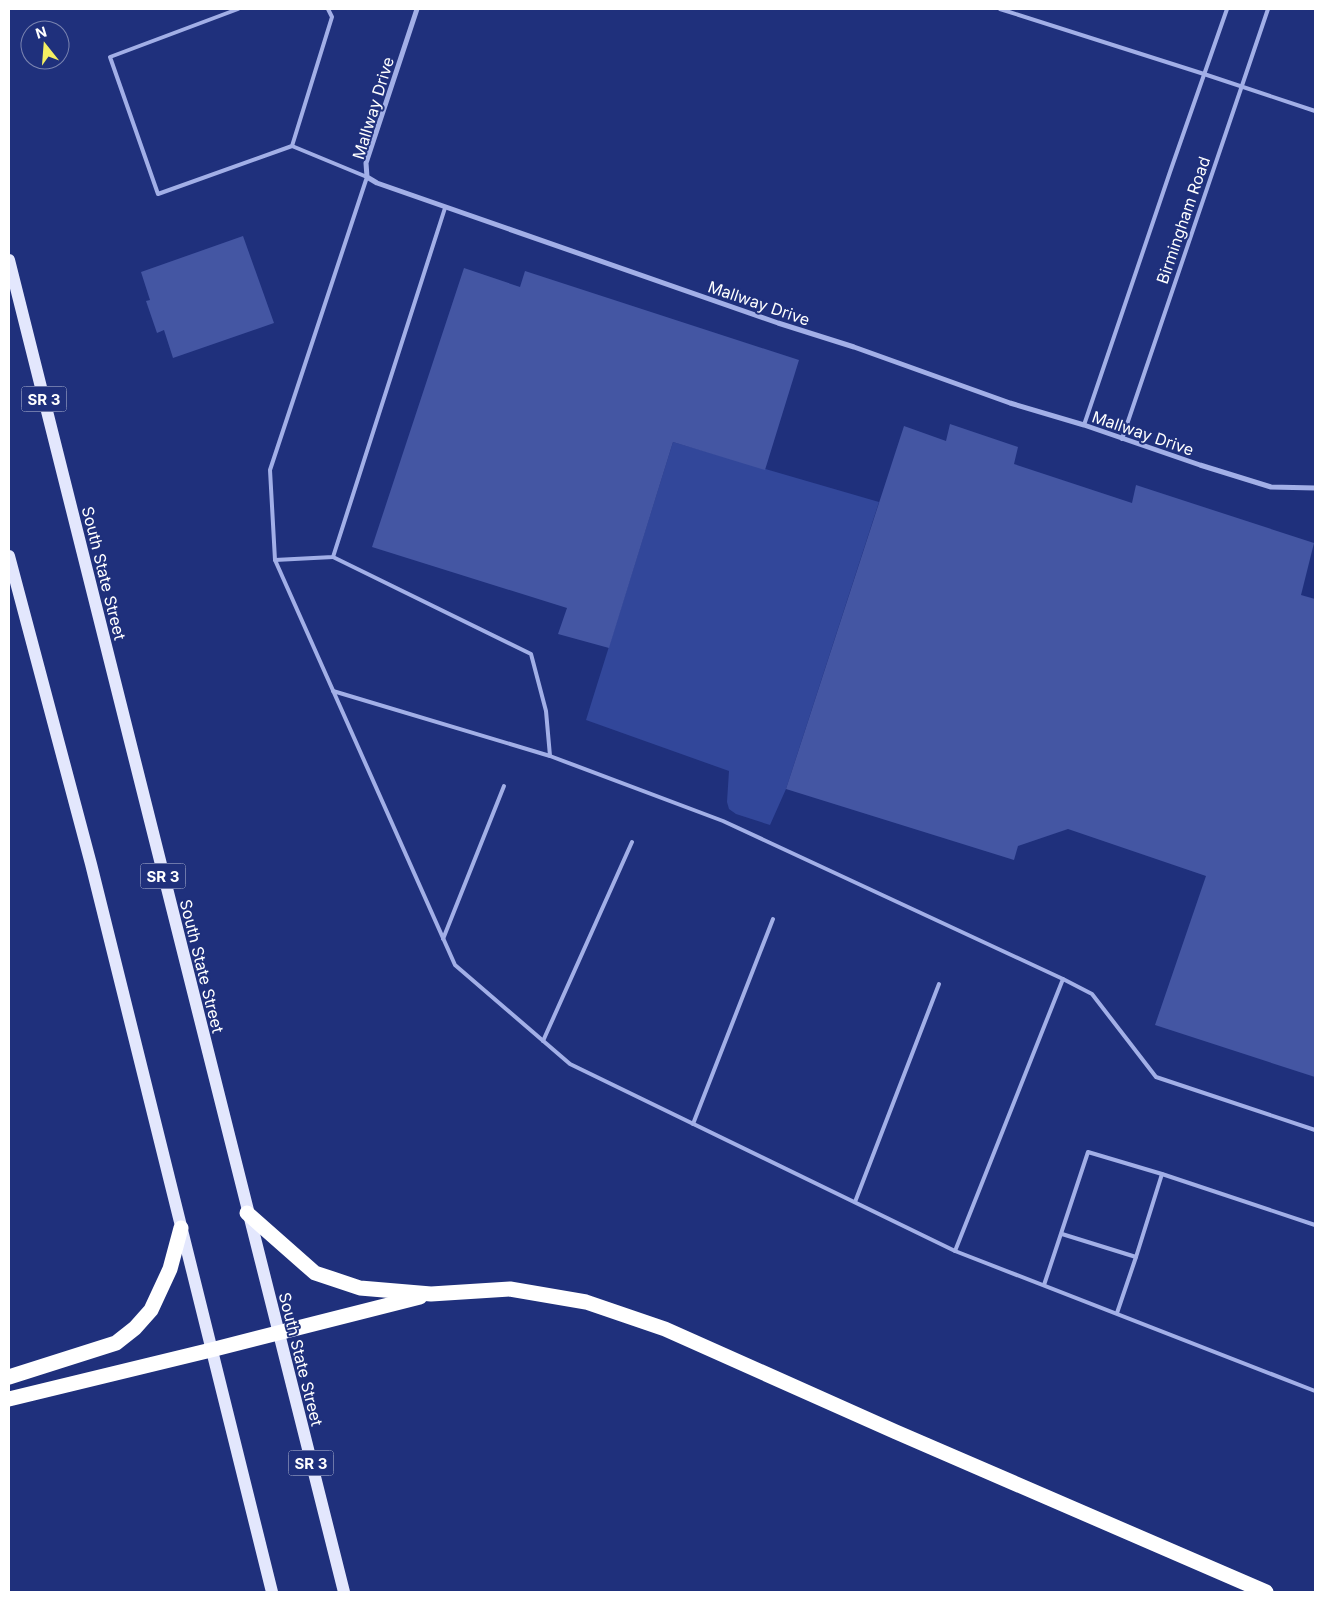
<svg xmlns="http://www.w3.org/2000/svg" width="1324" height="1601" font-family="Inter,sans-serif">
<style>
.green{fill:#32479a}
.building{fill:#4456a3}
.lines{fill:none;stroke-linecap:round;stroke-linejoin:round}
.service{stroke:#a2afe7;stroke-width:4}
.minor{stroke:#a2afe7;stroke-width:5}
.primary{stroke:#e3e7fd;stroke-width:12}
.motorway{stroke:#fff;stroke-width:15}
.labels{text-anchor:middle;dominant-baseline:central;stroke-width:4;stroke-linejoin:round;paint-order:stroke}
.shield{fill:#1f307c;stroke:#bcc1d8;stroke-width:1}
.shield-label{font-size:15px;font-weight:bold;fill:#fff}
.street-label{font-size:16px;fill:#fff;stroke:#1f307c}
</style>
<rect width="100%" height="100%" fill="#1f307c"/>
<polygon class="green" points="673,442 879,502 786,789 770,825 736,814 729,809 727,802 729,771 586,720"/>
<g class="building">
<polygon points="243,236 274,323 173,358 164,330 157,333 146,301 150,300 141,272"/>
<polygon points="464,268 520,287 525,271 799,360 765,470 673,442 609,648 558,634 567,608 372,547"/>
<polygon points="950,424 1018,447 1014,464 1132,503 1136,485 1314,543 1301,595 1315,599 1315,1077 1155,1025 1206,876 1068,829 1018,846 1014,860 786,789 904,426 946,441"/>
</g>
<g class="lines">
<g class="service">
<polyline points="238,9 110,57 158,194 292,146 332,17 328,9"/>
<polyline points="1000,9 1204,74 1315,111"/>
<polyline points="292,146 367,177 270,470 275,560 455,965 570,1064 955,1251 1315,1391"/>
<polyline points="1084,425 1170,172 1227,9"/>
<polyline points="1122,439 1268,9"/>
<polyline points="333,557 531,654 546,711 550,756 723,821 1063,979 1092,994 1156,1077 1315,1130"/>
<polyline points="275,560 333,557 445,208"/>
<polyline points="333,691 550,756"/>
<polyline points="443,939 504,786"/>
<polyline points="543,1041 632,842"/>
<polyline points="693,1124 773,919"/>
<polyline points="855,1202 939,984"/>
<polyline points="1062,1234 1136,1257 1117,1313"/>
<polyline points="955,1251 1063,979"/>
<polyline points="1136,1257 1162,1174"/>
<polyline points="1044,1285 1088,1152 1162,1174 1315,1225"/>
</g>
<polyline class="minor" points="417,9 366,163 367,177 377,183 778,323 854,347 1010,403 1084,425 1200,465 1271,487 1315,488"/>
<g class="primary">
<polyline points="9,260 344,1592"/>
<polyline points="9,556 91,864 272,1592"/>
</g>
<g class="motorway">
<polyline points="247,1213 315,1273 360,1288 431,1294 510,1289 586,1302 665,1329 896,1432 1266,1592"/>
<polyline points="9,1377 116,1343 135,1328 151,1310 170,1269 181,1228"/>
<polyline points="9,1399 211,1350 420,1297"/>
</g>
</g>
<g class="labels">
<g class="shield">
<rect x="21.5" y="386.5" width="45" height="25" rx="4"/>
<rect x="140.5" y="863.5" width="45" height="25" rx="4"/>
<rect x="288.5" y="1450.5" width="45" height="25" rx="4"/>
</g>
<g class="shield-label">
<text x="44" y="399">SR 3</text>
<text x="163" y="876">SR 3</text>
<text x="311" y="1463">SR 3</text>
</g>
<g class="street-label">
<text transform="translate(373 108) rotate(-73)">Mallway Drive</text>
<text transform="translate(1183 220) rotate(-71)">Birmingham Road</text>
<text transform="translate(759 303) rotate(19)">Mallway Drive</text>
<text transform="translate(1143 433) rotate(19)">Mallway Drive</text>
<text transform="translate(104 573) rotate(76)">South State Street</text>
<text transform="translate(202 966) rotate(76)">South State Street</text>
<text transform="translate(301 1359) rotate(76)">South State Street</text>
</g>
</g>
<rect width="1324" height="1601" fill="none" stroke="#ffffff" stroke-width="20"/>
<g transform="translate(45 45) rotate(343)"><circle r="24" fill="#1f307c" stroke="#7983b0"/>
<path d="M0-4L9 19L0 12L-9 19Z" fill="#f4ef62"/>
<text y="-8" font-size="14" font-weight="bold" text-anchor="middle" fill="#ffffff">N</text>
</g>
</svg>
